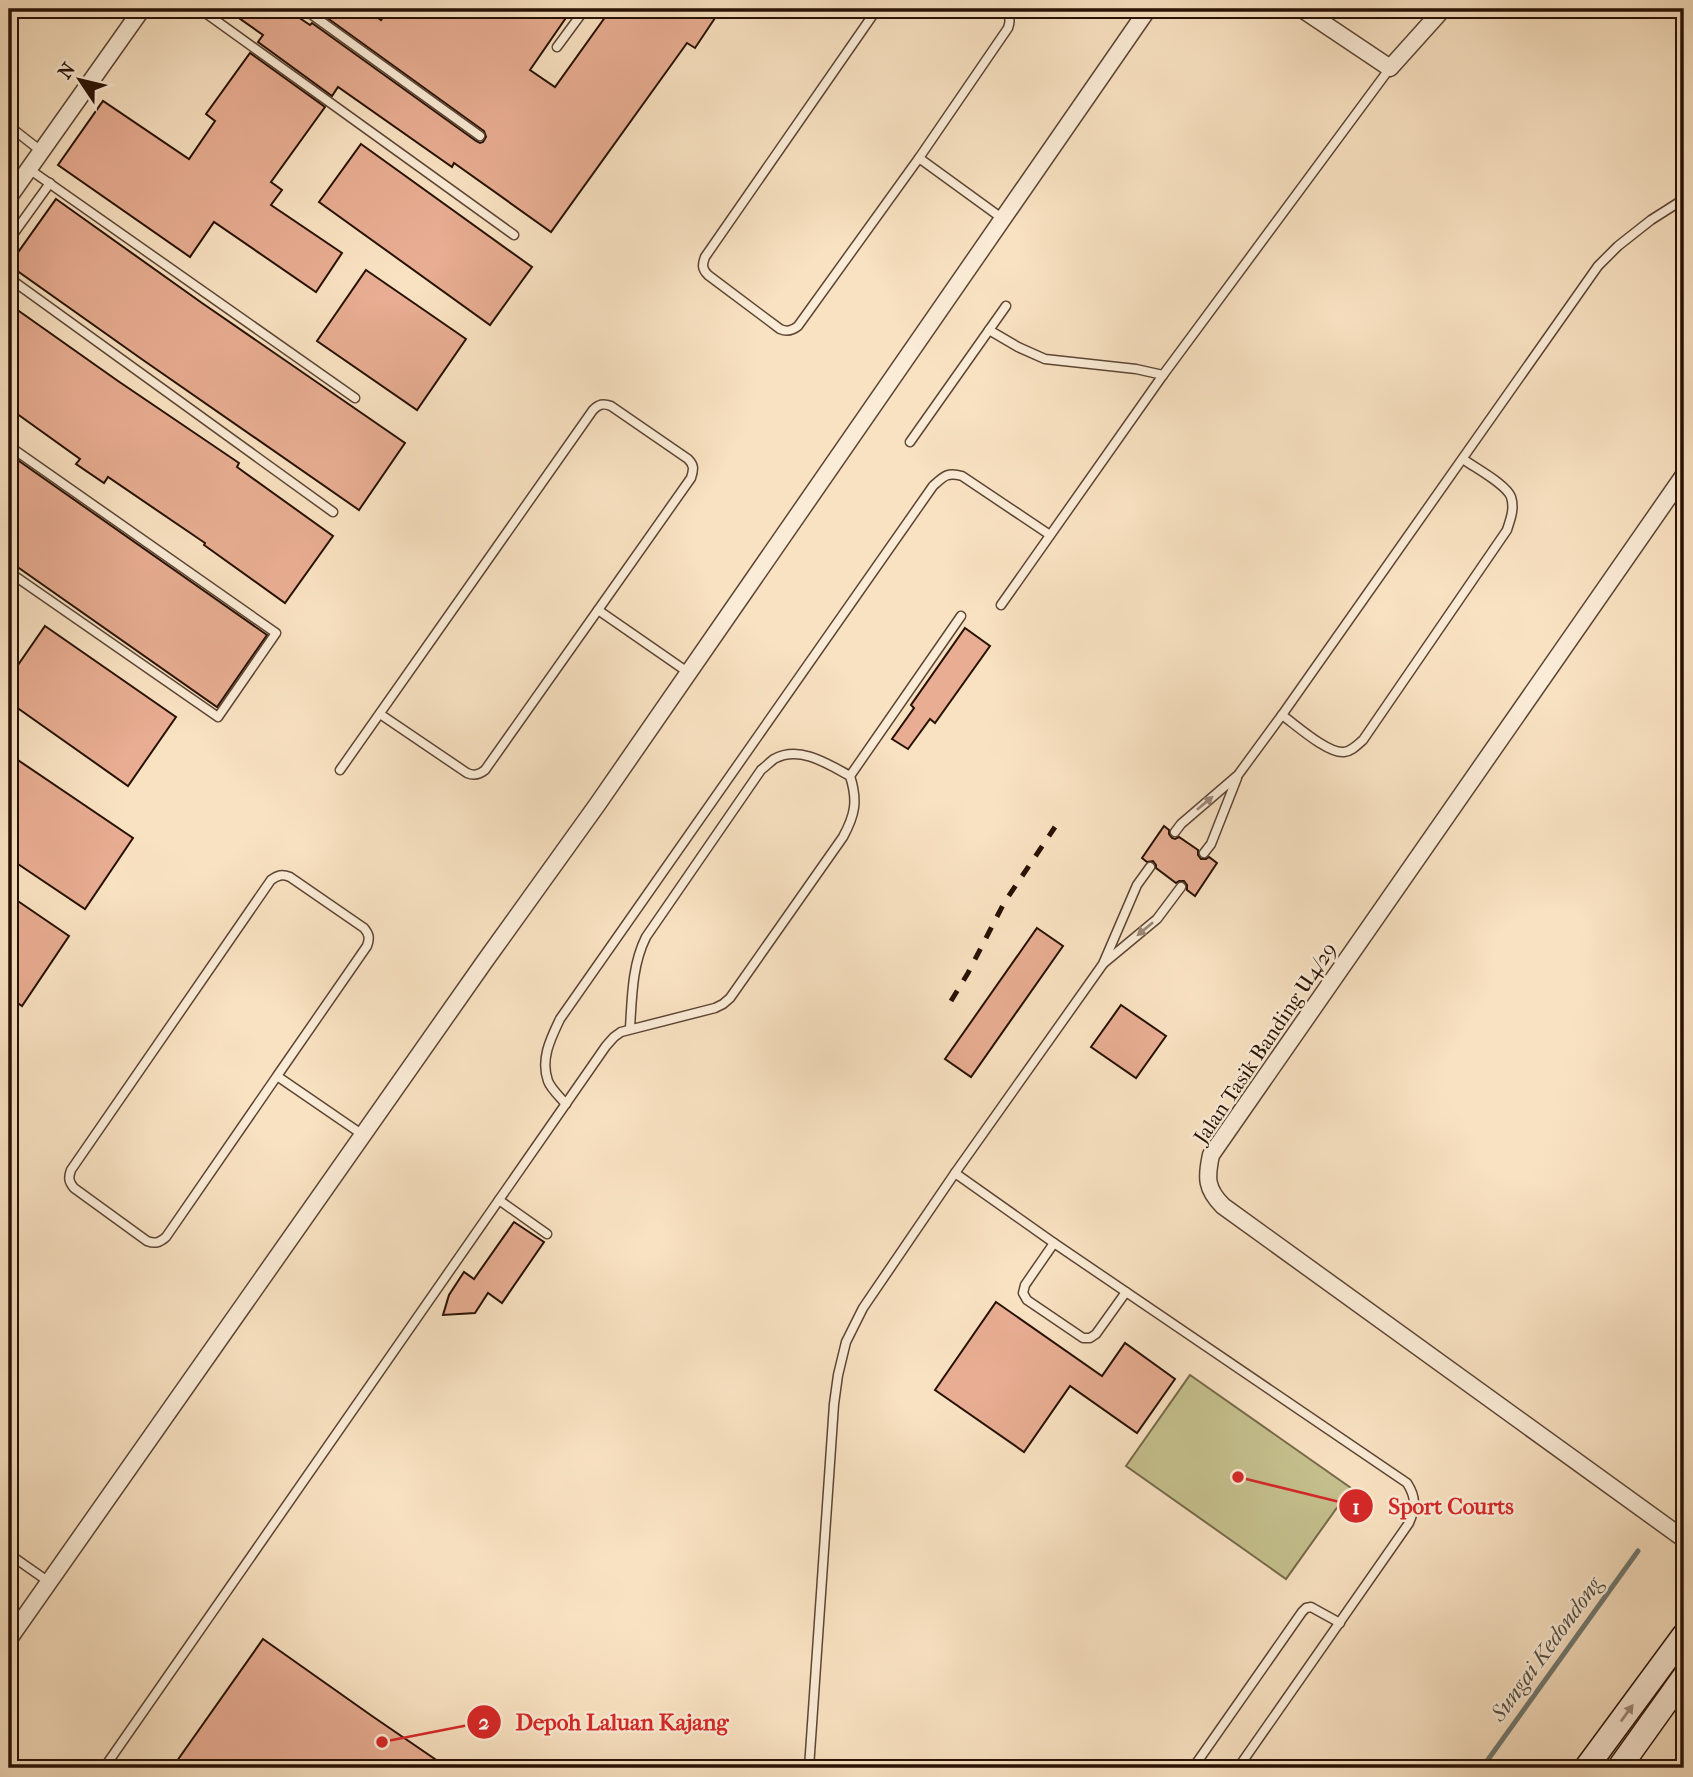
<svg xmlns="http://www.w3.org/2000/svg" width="1693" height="1777" font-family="'IM FELL French Canon',serif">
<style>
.green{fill:#c5c18e;stroke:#766949;stroke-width:2}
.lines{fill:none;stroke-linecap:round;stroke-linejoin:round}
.stream{stroke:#6f7871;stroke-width:5}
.building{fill:#e8ad92;stroke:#271104;stroke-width:2}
.service-casing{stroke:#5c4534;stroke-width:11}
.minor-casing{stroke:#5c4534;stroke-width:19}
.secondary-casing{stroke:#271104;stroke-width:26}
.service{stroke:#fbecd7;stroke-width:8}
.minor{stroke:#fbecd7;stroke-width:16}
.secondary{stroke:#fbecd7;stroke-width:23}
.rail{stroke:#271104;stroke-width:5;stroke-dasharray:12 12;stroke-linecap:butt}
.oneway{fill:#9c8978}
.labels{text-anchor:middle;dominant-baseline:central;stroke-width:5;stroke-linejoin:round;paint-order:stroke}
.street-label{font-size:21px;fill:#271104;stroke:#fbecd7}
.water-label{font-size:23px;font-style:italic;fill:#514d44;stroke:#fbecd7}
.leader{fill:none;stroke:#d62828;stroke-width:2.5}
.callout-dot{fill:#d62828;stroke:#fbecd7;stroke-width:2.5}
.mark-label{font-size:21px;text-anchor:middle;font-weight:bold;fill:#fff}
.callout-label{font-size:23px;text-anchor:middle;font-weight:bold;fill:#d62828;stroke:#fbecd7;stroke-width:5;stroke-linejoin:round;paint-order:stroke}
</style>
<rect width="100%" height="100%" fill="#f9e2c2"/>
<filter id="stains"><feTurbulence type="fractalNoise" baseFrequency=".00286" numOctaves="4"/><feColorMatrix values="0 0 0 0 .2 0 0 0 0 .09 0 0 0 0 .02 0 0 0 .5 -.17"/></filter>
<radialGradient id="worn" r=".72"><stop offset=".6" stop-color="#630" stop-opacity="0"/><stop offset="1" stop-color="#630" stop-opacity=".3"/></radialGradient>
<polygon class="green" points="1190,1375 1351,1488 1286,1579 1126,1466"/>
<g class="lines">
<polyline class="stream" points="1482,1768 1638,1551"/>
</g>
<g class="building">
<polygon points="226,9 286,9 310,25 312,23 476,141 480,143 483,142 486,137 484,131 319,12 322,9 366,9 381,20 389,9 572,9 530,70 555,87 611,9 709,9 717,15 695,48 687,43 551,232 454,163 452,167 338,87 332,96 258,42 263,35"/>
<polygon points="250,53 325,107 271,182 282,190 271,205 342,253 316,292 214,222 190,257 58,165 103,101 189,159 215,121 206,114"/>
<polygon points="361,144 532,267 490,325 319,202"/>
<polygon points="56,199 202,303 405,443 359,510 143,360 9,265"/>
<polygon points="366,270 466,339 417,410 317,341"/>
<polygon points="9,304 118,381 239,463 237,467 333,536 285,603 204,545 205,543 108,477 104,483 76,464 80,459 9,408"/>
<polygon points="9,454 267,635 217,707 9,561"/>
<polygon points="45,626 176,717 128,786 9,702 9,678"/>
<polygon points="965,628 990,646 935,723 930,719 908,749 892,739 914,708 911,705"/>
<polygon points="9,754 133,838 85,909 9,858"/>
<polygon points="1164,826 1169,830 1169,834 1172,838 1175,839 1179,837 1198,850 1198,855 1201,859 1206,859 1209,857 1217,863 1195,896 1187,890 1187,885 1184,881 1179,881 1176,883 1156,868 1156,865 1153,861 1147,862 1142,858"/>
<polygon points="9,895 69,936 22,1006 9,997"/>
<polygon points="1037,928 1063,946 971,1077 945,1059"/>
<polygon points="1121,1005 1166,1036 1136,1078 1091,1047"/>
<polygon points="514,1222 544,1242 502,1303 488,1293 475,1313 443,1315 449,1295 464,1272 474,1279"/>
<polygon points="996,1302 1102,1376 1125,1343 1175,1379 1137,1433 1070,1386 1024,1452 935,1390"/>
<polygon points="263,1639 372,1716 448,1768 172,1768"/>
</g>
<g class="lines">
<g class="service-casing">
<g id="service">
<polyline points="200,9 514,235"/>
<polyline points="304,9 480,136"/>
<path d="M877 9 705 257C702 265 702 269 708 275L780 329C787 332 792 331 798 326L919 158 1008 28C1011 20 1010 15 1002 9"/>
<polyline points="557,47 585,9"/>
<polyline points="9,126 41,151"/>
<polyline points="919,158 1003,219"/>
<polyline points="29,169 355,398"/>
<polyline points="9,240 50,183"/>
<polyline points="9,278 333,512"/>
<polyline points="989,330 1018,347 1045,359 1136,369 1163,375"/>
<polyline points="910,442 1006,306"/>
<polyline points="9,446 276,633 218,717 9,572"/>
<polyline points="1001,605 1163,375 1390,68"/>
<path d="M380 714 467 773C474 776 479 775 485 770L598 610 689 673"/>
<path d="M1282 715C1296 725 1328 754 1344 752 1352 751 1357 745 1363 740L1507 530C1510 520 1515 509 1511 497 1506 484 1475 468 1463 459"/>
<path d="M340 770 593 410C599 404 603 403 611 406L688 459C694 465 694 469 691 478L598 610"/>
<polyline points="850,776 961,616"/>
<polyline points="1175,832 1181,824 1238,775 1282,715 1598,266 1618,246 1651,220 1684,199"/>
<polyline points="1204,853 1211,844 1237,778"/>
<polyline points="1104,963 1157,919 1181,887"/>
<path d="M277 1076 367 946C370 938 369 934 364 928L290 877C282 874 278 875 271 880L71 1170C68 1178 69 1182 74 1188L147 1241C155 1244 159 1243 166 1237L277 1076 363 1135"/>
<path d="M566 1104C560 1097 551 1089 548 1081 540 1059 551 1038 560 1019L933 486C944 476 947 472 962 476L1050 535"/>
<path d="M955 1173 1054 1243 1407 1483C1416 1497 1416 1507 1409 1523L1238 1768"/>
<polyline points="499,1200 547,1234"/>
<polyline points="1054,1243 1025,1285 1023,1293 1027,1300 1083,1338 1090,1338 1096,1334 1126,1292"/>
<polyline points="9,1554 49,1582"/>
<path d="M104 1768 606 1046 614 1037 621 1032 715 1008 723 1004 730 998 843 837C855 815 858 801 850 776 828 764 800 745 774 759 770 762 765 767 761 770L646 937C632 965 632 997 630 1028"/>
<polyline points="809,1768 834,1404 838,1375 846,1342 863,1308 955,1173 1103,964 1137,885 1150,867"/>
<polyline points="1193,1768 1302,1612 1306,1608 1311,1607 1340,1623"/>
</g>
</g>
<g class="minor-casing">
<g id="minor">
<polyline points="1302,9 1390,68 1443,9"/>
<polyline points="9,197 142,9"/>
<path d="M1684 475 1211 1155C1206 1178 1206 1189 1223 1206L1684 1539"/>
<polyline points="9,1639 485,961 597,805 1148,9"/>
</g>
</g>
<g class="secondary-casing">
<g id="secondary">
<polyline points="1586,1768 1684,1635"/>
<polyline points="1619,1768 1684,1677"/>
</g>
</g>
<use href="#service" class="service"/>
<use href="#minor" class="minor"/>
<use href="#secondary" class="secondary"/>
<polyline class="rail" points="951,1001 968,973 1004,903 1055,827"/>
</g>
<defs><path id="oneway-solid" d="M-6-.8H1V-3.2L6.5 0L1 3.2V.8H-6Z" transform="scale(1.75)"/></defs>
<g class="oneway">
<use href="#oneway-solid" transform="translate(1205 803) rotate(-40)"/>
<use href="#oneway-solid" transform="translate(1145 929) rotate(140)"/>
<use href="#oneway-solid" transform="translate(1627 1713) rotate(-54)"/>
</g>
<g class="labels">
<g class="street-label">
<text transform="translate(1265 1043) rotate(-56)">Jalan Tasik Banding U4/29</text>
</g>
<g class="water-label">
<text transform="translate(1546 1649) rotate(-54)">Sungai Kedondong</text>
</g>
</g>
<path class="leader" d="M1238 1477L1356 1506M382 1742L484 1722"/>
<g class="callout-dot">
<circle cx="1238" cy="1477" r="7"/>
<circle cx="382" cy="1742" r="7"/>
<circle cx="1356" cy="1506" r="18"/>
<circle cx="484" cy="1722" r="18"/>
</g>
<g class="mark-label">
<text x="1356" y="1514">1</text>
<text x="484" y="1729">2</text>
</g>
<g class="callout-label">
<text x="1451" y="1514">Sport Courts</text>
<text x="622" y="1730">Depoh Laluan Kajang</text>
</g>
<rect width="1693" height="1777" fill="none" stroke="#f9e2c2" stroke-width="35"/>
<rect x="10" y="10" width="1672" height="1756" fill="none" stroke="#271104" stroke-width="3.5"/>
<rect x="18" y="18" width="1658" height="1742" fill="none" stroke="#271104" stroke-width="2"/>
<g transform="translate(80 80) rotate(305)" stroke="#fbecd7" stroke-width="5" paint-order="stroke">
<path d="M0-5L12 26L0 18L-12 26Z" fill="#271104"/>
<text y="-10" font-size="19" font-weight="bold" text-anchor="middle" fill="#271104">N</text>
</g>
<rect width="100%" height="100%" filter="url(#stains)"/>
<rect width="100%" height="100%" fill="url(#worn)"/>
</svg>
